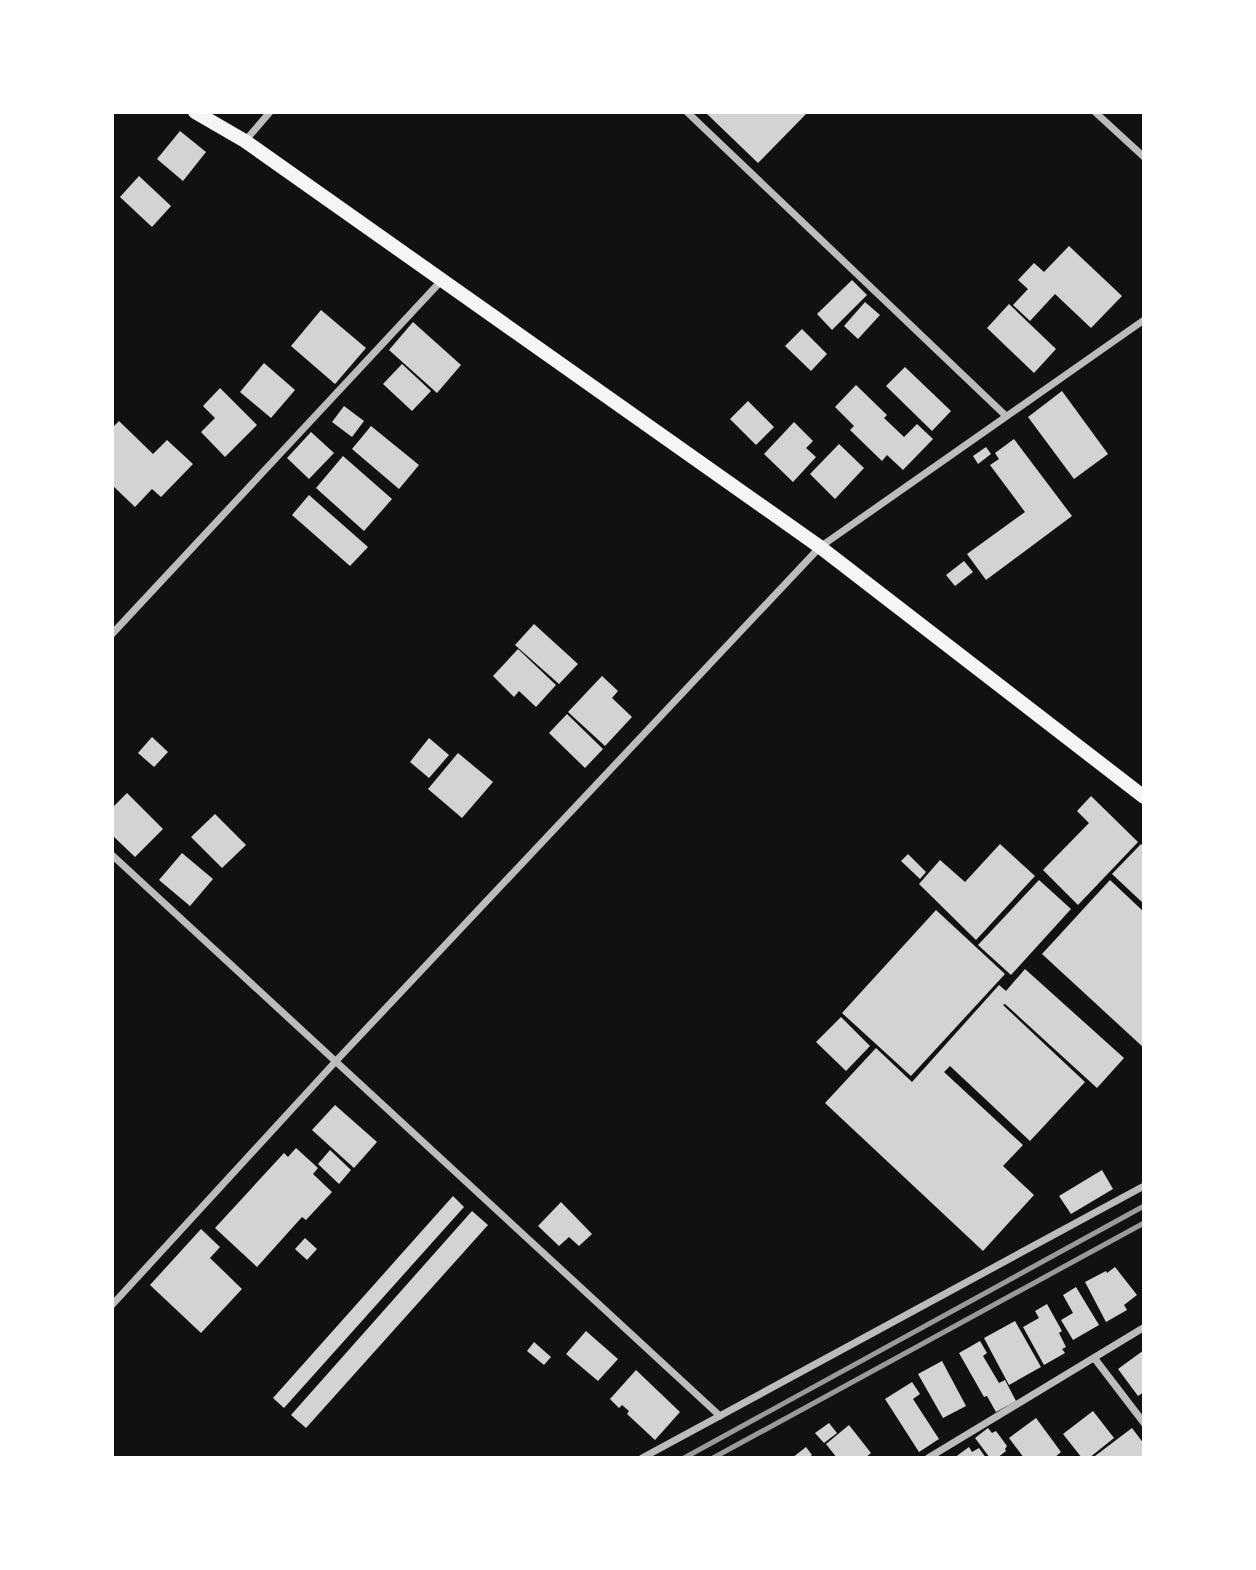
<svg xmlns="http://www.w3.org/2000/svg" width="1256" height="1570" font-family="Arial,sans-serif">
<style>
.building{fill:#d3d3d3}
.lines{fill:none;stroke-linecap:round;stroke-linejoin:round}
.minor{stroke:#bcbcbc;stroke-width:7}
.secondary{stroke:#f5f5f5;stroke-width:14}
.rail{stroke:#9a9a9a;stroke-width:5}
</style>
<rect width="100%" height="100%" fill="#111"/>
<g class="building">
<polygon points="705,112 808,112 758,163"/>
<polygon points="180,131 206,152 183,181 157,159"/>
<polygon points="139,176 171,206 152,227 120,197"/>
<polygon points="1069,246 1122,296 1091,328 1055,294 1030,321 1013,305 1028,289 1018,280 1034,263 1044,272"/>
<polygon points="852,280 867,295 832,330 817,314"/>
<polygon points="865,302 880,315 858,339 844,326"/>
<polygon points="1009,304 1056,349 1034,373 987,328"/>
<polygon points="321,310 366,348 335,384 291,346"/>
<polygon points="413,322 461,365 437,393 389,350"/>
<polygon points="802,329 827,354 811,371 785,346"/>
<polygon points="264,363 295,390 271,418 240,392"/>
<polygon points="402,364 431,391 412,411 383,384"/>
<polygon points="905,367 951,411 932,431 886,386"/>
<polygon points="856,385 887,415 884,418 904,437 917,424 933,439 903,470 887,455 882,461 850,430 854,426 835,407"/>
<polygon points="220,388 257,425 225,457 201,432 215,418 203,406"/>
<polygon points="1062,391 1108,454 1074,479 1028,417"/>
<polygon points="748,401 774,427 756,445 730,419"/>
<polygon points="344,406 364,421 352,437 332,422"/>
<polygon points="119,421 153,454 167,440 193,464 161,497 152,489 135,507 112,485 112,428"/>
<polygon points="794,422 813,441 806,448 816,457 793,482 764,454"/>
<polygon points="371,426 419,465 399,489 352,449"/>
<polygon points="311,432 334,453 309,479 287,458"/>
<polygon points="1014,439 1072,516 986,580 967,554 1025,512 990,465 999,459 995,453"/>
<polygon points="839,444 864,468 835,499 810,474"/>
<polygon points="986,447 991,454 978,464 973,456"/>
<polygon points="343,456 392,499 364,531 316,488"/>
<polygon points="309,495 368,547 350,566 292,515"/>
<polygon points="964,561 973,572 955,586 946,575"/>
<polygon points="534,624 578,664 559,684 515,645"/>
<polygon points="518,649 556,685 536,707 519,691 514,697 493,676"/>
<polygon points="602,676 618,691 612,698 632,717 605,746 568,712"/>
<polygon points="567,714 603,749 585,768 549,733"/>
<polygon points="152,737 168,752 154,767 138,753"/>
<polygon points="429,738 449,755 429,778 410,762"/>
<polygon points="458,753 493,782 462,818 428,789"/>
<polygon points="127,793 163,829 135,857 112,835 112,808"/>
<polygon points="1091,796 1138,842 1078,905 1043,870 1089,823 1077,811"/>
<polygon points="215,814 246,845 222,868 191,837"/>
<polygon points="1000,844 1035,876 976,940 919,884 940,860 965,882"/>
<polygon points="1141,844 1144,847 1144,904 1112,874"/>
<polygon points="182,853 213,879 190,906 159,880"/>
<polygon points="908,854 926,872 920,879 901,861"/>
<polygon points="1039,880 1071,909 1011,975 978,945"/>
<polygon points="1110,880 1144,912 1144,1048 1042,954"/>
<polygon points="936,910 1005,974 911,1076 842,1013"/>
<polygon points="1025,969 1124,1058 1097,1088 1005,1004 1003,1005 1085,1082 1030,1141 950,1066 944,1072 1023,1145 1003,1166 1034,1195 983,1251 825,1103 876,1048 912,1082 999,985 1006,991"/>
<polygon points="841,1017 870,1046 846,1071 816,1042"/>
<polygon points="335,1105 377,1142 354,1168 312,1130"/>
<polygon points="296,1148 318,1168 313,1174 332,1192 306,1220 302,1217 257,1267 215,1228 284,1153 288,1157"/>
<polygon points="330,1150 351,1170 339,1184 318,1164"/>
<polygon points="1102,1170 1113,1189 1071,1214 1059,1196"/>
<polygon points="453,1196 464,1207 284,1408 273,1398"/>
<polygon points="561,1202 592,1234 579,1246 569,1237 559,1246 538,1226"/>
<polygon points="472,1211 488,1225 306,1428 291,1415"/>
<polygon points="201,1229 220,1247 210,1258 242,1289 201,1333 150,1285"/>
<polygon points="305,1238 317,1249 307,1260 295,1249"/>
<polygon points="1115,1267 1137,1295 1124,1305 1127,1310 1106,1322 1085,1282 1106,1271 1107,1273"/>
<polygon points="1076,1287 1099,1325 1073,1340 1061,1320 1073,1313 1063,1295"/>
<polygon points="1047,1304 1062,1331 1059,1333 1066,1347 1062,1349 1065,1353 1044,1365 1023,1327 1039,1318 1035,1311"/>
<polygon points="1015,1321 1041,1367 1009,1385 984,1338"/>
<polygon points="586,1331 618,1359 598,1381 566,1354"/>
<polygon points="980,1341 987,1353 983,1356 999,1383 1005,1380 1016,1401 996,1412 987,1396 984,1397 959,1353"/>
<polygon points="534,1342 551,1357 544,1365 527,1351"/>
<polygon points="1144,1350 1144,1392 1138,1396 1118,1369"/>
<polygon points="942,1361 966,1406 943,1418 918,1374"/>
<polygon points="636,1370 680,1412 655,1440 627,1414 629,1411 622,1405 619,1408 610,1399"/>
<polygon points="912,1382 920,1394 913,1399 939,1439 919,1452 885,1399"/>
<polygon points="1093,1411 1114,1438 1089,1458 1082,1458 1063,1434"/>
<polygon points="1036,1418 1061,1452 1054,1458 1024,1458 1009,1438"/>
<polygon points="829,1423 837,1433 824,1443 815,1433"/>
<polygon points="849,1425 871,1453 865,1458 837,1458 826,1444"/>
<polygon points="988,1428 992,1433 996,1431 1007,1446 1005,1449 1006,1451 997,1458 990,1458 975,1438"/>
<polygon points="1132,1428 1144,1444 1144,1458 1097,1458 1095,1456"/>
<polygon points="806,1447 812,1455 808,1458 792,1458"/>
<polygon points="969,1447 972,1452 979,1448 986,1458 954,1458"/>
</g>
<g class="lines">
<g class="minor">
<polyline points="687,112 1006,416"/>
<polyline points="1095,112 1144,157"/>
<polyline points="245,141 270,112"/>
<polyline points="112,634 442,280"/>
<polyline points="112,855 720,1416"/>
<polyline points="112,1305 336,1061 820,547 1144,320"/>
<polyline points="1095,1359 1144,1423"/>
<polyline points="642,1458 1144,1186"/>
<polyline points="928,1458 1143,1328"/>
</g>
<polyline class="secondary" points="195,112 245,141 820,547 1144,797"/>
<g class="rail">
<polyline points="684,1458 1144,1206"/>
<polyline points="713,1458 1144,1223"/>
</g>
</g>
<rect width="1256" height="1570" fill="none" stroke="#ffffff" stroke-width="228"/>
</svg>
